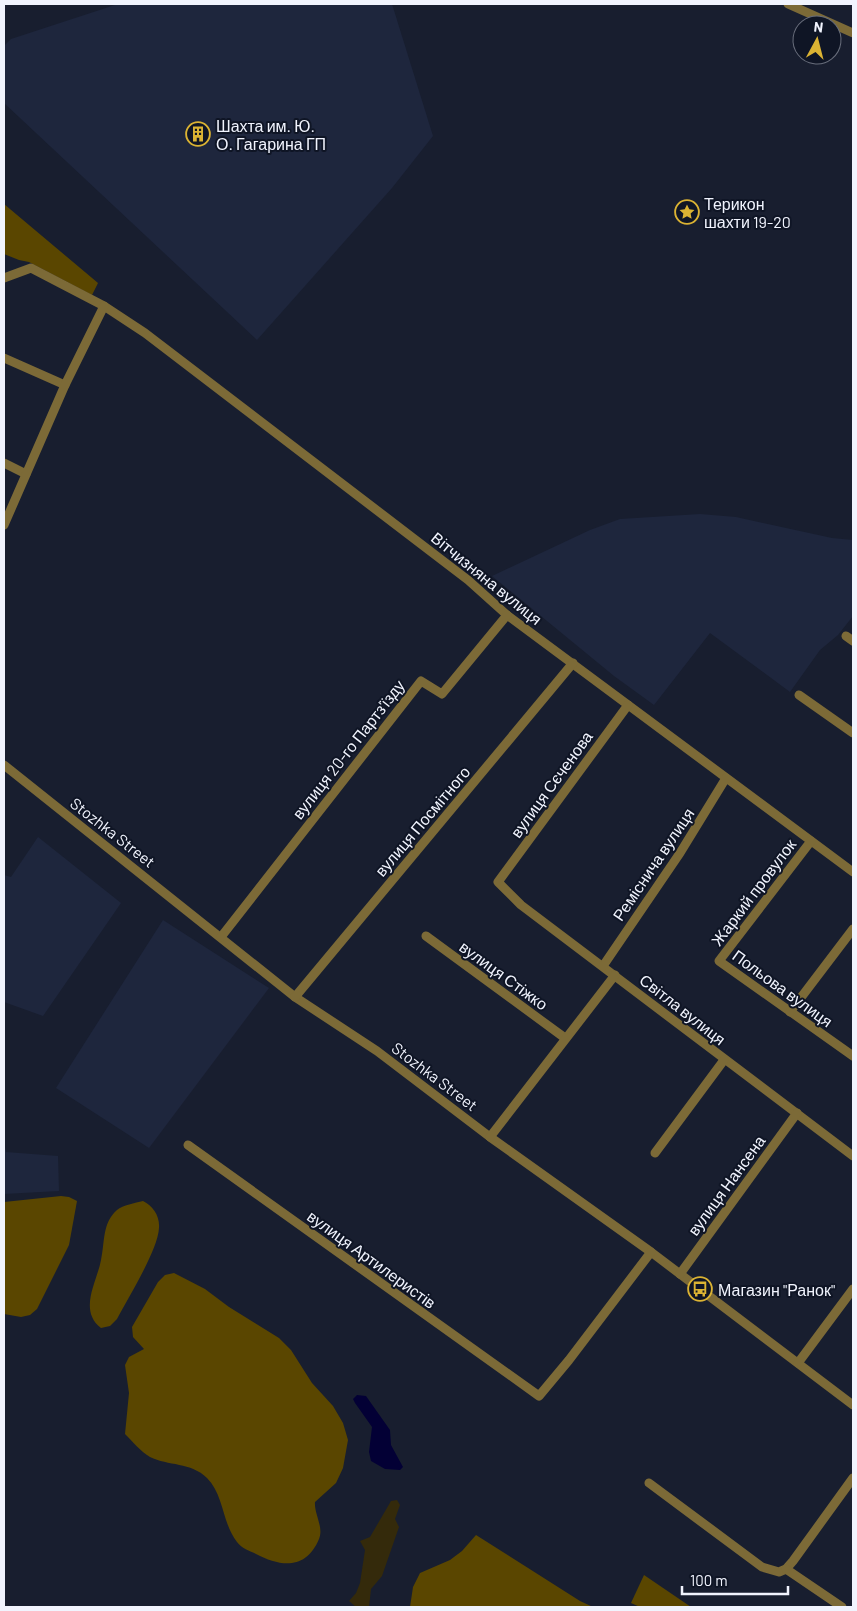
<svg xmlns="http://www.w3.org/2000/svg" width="857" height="1611" font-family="Barlow,sans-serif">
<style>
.built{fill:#1e263d}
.green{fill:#342a0b}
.forest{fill:#5a4600}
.water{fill:#030035}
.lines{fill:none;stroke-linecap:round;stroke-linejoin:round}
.minor{stroke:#7c6a37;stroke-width:9}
.labels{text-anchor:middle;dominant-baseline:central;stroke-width:4;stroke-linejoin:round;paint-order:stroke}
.poi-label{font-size:16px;fill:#f1f4fe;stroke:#0f1525;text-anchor:start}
.street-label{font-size:16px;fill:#f1f4fe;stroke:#0f1525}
</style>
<rect width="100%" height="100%" fill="#181e2f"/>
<g class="built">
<polygon points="118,4 392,4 433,136 392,188 257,340 4,103 4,46 11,39"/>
<polygon points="700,514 736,517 832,538 853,540 853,616 838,635 820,650 790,692 710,633 654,705 614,676 492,576 590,530 620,519"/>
<polygon points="38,837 121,903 43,1016 4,1002 4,875 11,877"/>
<polygon points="163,920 269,988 149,1148 56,1088"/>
<polygon points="4,1142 6,1152 58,1156 59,1191 4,1194"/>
</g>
<polygon class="green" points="397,1500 400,1505 395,1519 399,1527 382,1576 371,1589 369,1607 356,1607 349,1601 356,1593 360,1583 365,1550 360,1541 370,1537 391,1501"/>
<g class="forest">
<polygon points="4,204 98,283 92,295 29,262 19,260 4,254"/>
<polygon points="61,1196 69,1197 77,1201 69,1245 37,1309 30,1315 21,1317 4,1314 4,1202"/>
<path d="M143 1201C153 1206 160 1216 159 1228 158 1250 128 1298 117 1319L110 1326 101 1328C78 1310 97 1282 101 1260 105 1242 102 1223 117 1210 123 1205 135 1203 143 1201Z"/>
<path d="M174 1273 205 1289 229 1307 279 1338 291 1350 312 1383 333 1406 343 1423 348 1440 343 1468 336 1483 315 1502C314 1514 324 1527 319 1539 306 1570 281 1567 256 1554 250 1551 241 1548 237 1542 222 1523 224 1495 207 1478 191 1462 168 1466 150 1457 141 1452 132 1441 125 1434L129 1393 125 1365 129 1357 144 1349 133 1337 132 1327 158 1282 165 1275Z"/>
<polygon points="476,1535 580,1601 593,1607 410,1607 413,1587 420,1573 450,1560 462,1551"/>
<polygon points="644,1575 691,1607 640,1607 631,1603"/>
</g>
<polygon class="water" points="357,1395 366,1396 390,1430 391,1445 403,1467 400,1470 385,1469 371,1461 369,1452 372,1427 355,1403 353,1399"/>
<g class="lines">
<g class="minor">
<polyline points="788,4 853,33"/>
<polyline points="4,278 31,268 104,306 145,333 468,580 507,615 853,872"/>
<polyline points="4,358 65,385"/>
<polyline points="4,463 26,474"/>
<polyline points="4,525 65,385 104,306"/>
<polyline points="846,636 853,641"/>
<polyline points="799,695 853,733"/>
<polyline points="628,705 498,882 521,905 853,1156"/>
<polyline points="4,765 295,997 377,1051 490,1137 651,1252 853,1405"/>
<polyline points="811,841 719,961 853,1056"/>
<polyline points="426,936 565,1038"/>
<polyline points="221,937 421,681 442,694 507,615"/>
<polyline points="603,966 680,853 726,778"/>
<polyline points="295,997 573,663"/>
<polyline points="790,1012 853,929"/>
<polyline points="490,1137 615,975"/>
<polyline points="188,1145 539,1396 569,1360 651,1252"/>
<polyline points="655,1153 724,1060"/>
<polyline points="680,1274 797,1113"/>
<polyline points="798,1363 853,1289"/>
<polyline points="649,1483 762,1567 779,1572 786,1569 793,1561 853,1478"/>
<polyline points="786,1569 842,1607"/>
</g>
</g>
<defs>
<g id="building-ring" transform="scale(1.25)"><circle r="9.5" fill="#0f1525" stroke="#dbb333" stroke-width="1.5"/><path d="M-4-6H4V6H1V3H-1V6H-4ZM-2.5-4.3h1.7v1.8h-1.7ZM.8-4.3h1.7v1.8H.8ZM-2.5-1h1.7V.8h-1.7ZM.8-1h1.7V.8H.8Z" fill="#dbb333"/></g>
<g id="sight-ring" transform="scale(1.25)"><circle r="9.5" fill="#0f1525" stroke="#dbb333" stroke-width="1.5"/><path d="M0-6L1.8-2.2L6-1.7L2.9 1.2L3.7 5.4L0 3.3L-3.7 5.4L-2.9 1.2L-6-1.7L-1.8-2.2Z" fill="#dbb333"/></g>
<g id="bus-ring" transform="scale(1.25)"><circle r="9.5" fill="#0f1525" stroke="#dbb333" stroke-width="1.5"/><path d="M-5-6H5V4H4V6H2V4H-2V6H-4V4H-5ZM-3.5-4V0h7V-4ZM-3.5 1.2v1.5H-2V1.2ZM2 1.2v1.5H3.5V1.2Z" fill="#dbb333"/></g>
</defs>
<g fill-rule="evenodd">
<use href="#building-ring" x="198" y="134"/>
<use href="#sight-ring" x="687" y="212"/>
<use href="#bus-ring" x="700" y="1289"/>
</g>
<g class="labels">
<g class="poi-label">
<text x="216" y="125">Шахта им. Ю.<tspan x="216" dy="18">О. Гагарина ГП</tspan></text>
<text x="704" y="203">Терикон<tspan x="704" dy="18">шахти 19-20</tspan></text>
<text x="718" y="1289">Магазин "Ранок"</text>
</g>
<g class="street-label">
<text transform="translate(487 578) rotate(39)">Вітчизняна вулиця</text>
<text transform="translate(348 749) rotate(-52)">вулиця 20-го Партз'їзду</text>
<text transform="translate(551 784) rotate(-54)">вулиця Сєченова</text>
<text transform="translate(422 821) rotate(-50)">вулиця Посмітного</text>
<text transform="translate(113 832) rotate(38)">Stozhka Street</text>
<text transform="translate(653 864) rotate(-56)">Реміснича вулиця</text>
<text transform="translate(753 892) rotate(-53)">Жаркий провулок</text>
<text transform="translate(504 975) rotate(36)">вулиця Стіжко</text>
<text transform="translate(783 988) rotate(36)">Польова вулиця</text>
<text transform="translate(683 1009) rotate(38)">Світла вулиця</text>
<text transform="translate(435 1076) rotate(37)">Stozhka Street</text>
<text transform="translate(726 1185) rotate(-54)">вулиця Нансена</text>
<text transform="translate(372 1259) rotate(36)">вулиця Артилеристів</text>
</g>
</g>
<rect width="857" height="1611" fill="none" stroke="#f1f4fe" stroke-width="10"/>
<g transform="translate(817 40) rotate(7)"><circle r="24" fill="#0f1525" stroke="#696e7c"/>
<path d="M0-4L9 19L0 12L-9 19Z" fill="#dbb333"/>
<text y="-8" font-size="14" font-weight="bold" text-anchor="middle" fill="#f1f4fe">N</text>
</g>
<path d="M682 1586v8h106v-8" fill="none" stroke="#f1f4fe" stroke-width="2.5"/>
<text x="690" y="1586" font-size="15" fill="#f1f4fe" stroke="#0f1525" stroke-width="4" paint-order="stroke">100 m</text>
</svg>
